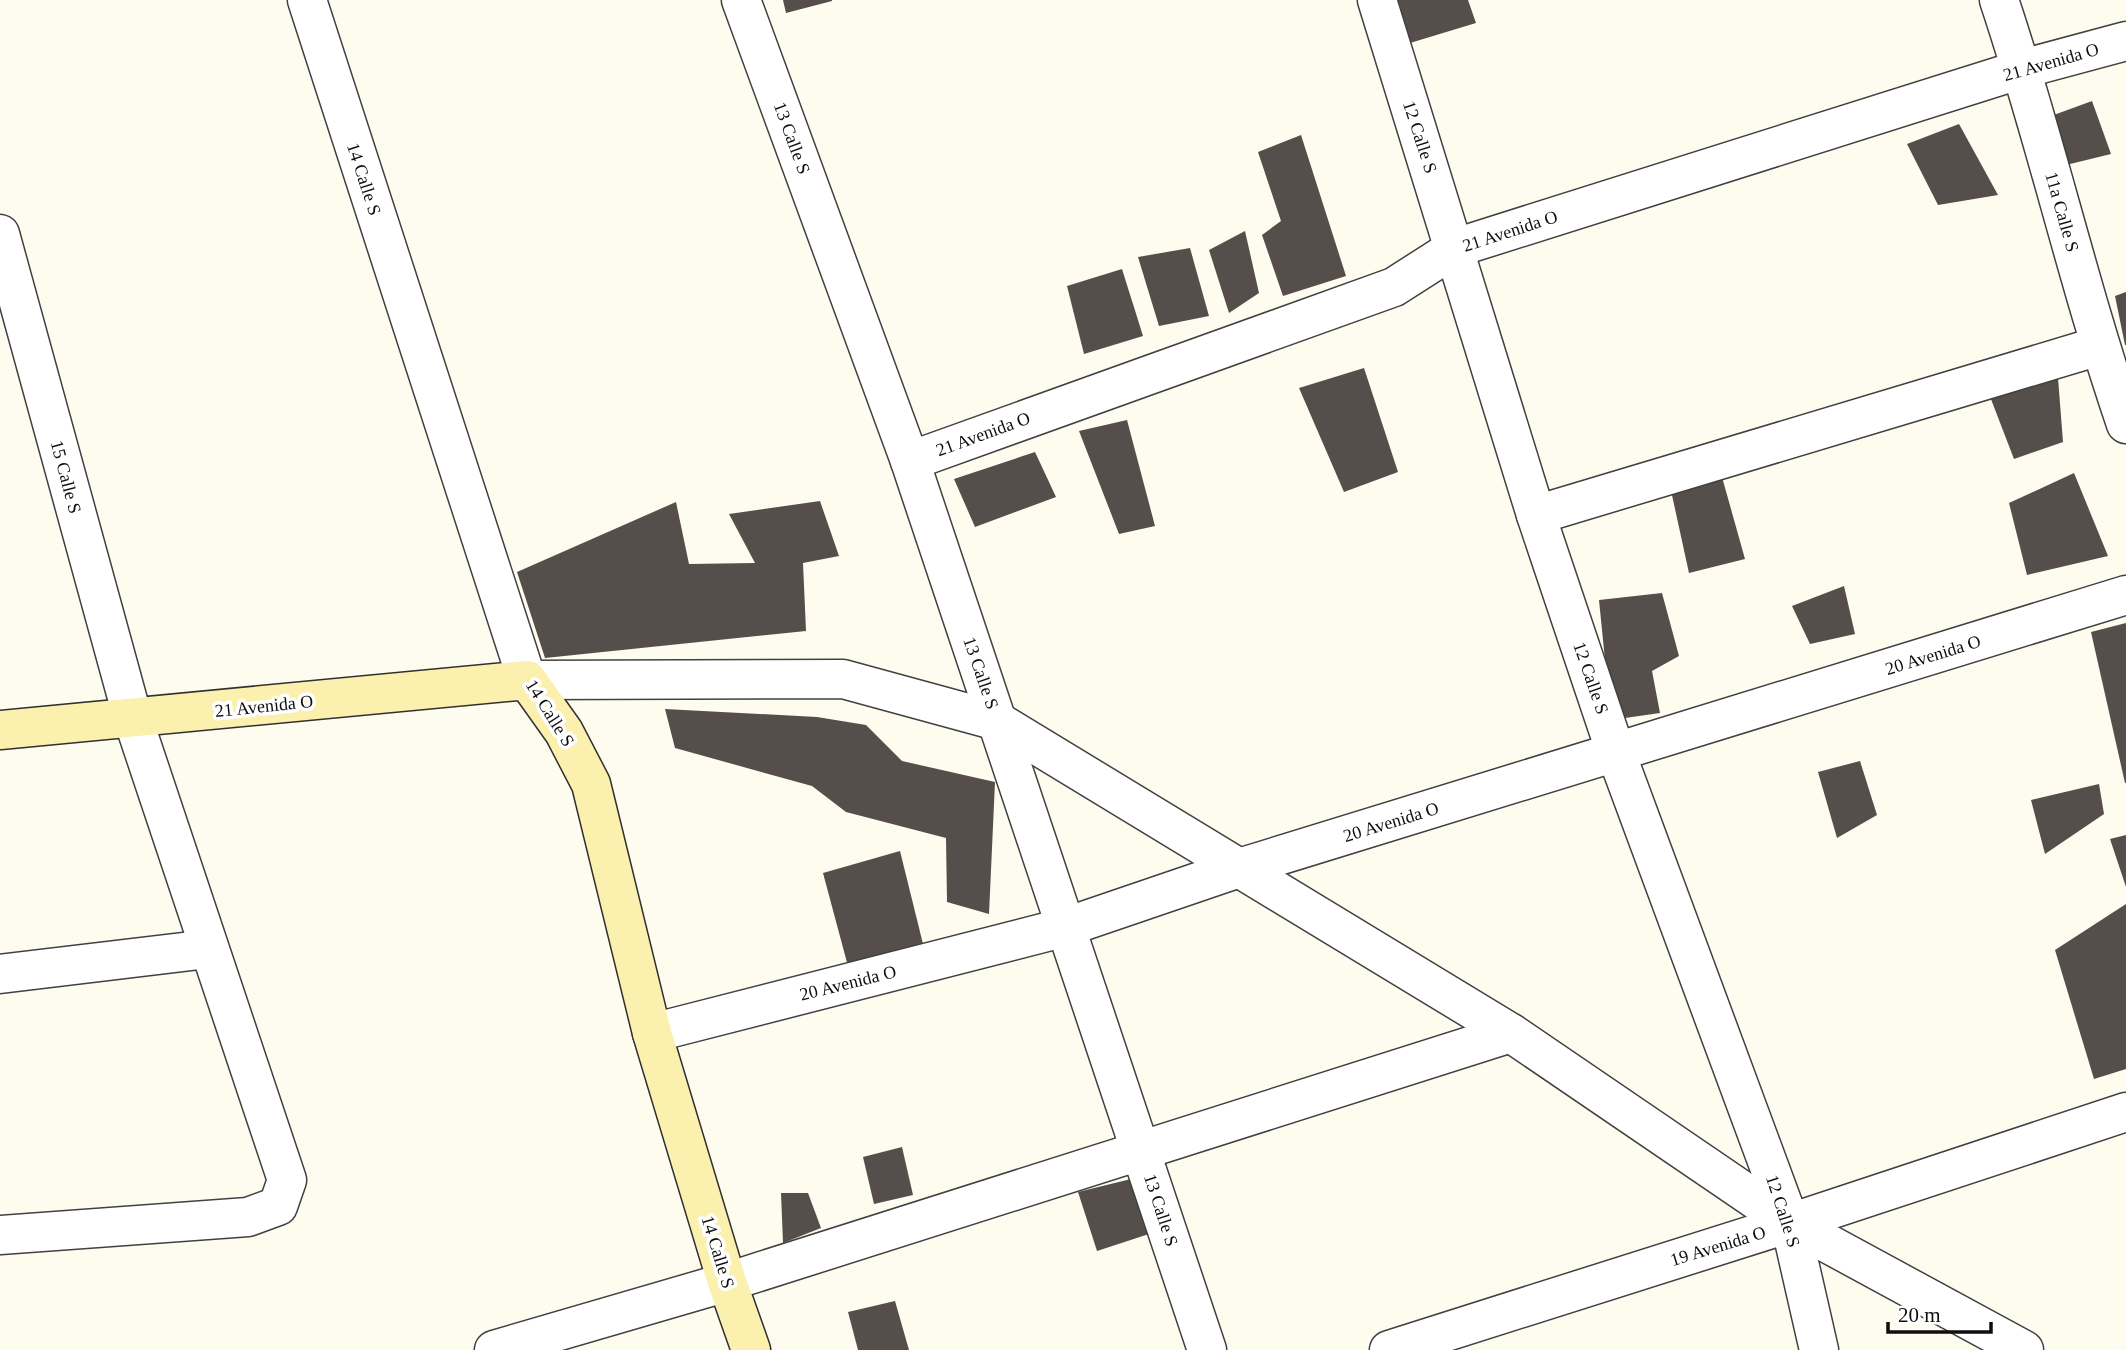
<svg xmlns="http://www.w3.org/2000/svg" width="2126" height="1350" font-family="'Times New Roman',serif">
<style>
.building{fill:#564e4a}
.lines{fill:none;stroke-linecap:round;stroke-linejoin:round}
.street-casing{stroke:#414141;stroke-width:41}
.secondary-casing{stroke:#303030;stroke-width:41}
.street{stroke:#fff;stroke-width:38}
.secondary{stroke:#fbf0ad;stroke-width:38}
.labels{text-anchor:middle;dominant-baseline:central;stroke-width:7;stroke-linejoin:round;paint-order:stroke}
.street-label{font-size:18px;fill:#0e0e0e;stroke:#fff}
</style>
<rect width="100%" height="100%" fill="#fefbef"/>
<g class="building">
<polygon points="783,0 832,0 832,1 786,13"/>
<polygon points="1398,0 1468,0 1476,23 1410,43"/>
<polygon points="2092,101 2111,154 2066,165 2051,116"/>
<polygon points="1959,124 1998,195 1938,205 1907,144"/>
<polygon points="1301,135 1346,276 1283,296 1262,235 1281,221 1258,152"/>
<polygon points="1245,231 1259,293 1229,313 1209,250"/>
<polygon points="1190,248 1209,316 1159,326 1138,257"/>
<polygon points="1122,269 1143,336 1084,354 1067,286"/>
<polygon points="2126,292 2126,345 2125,345 2115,296"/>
<polygon points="2057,365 2063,442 2014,459 1984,381"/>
<polygon points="1364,368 1398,472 1344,492 1299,388"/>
<polygon points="1127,420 1155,526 1119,534 1079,431"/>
<polygon points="1035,452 1056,497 975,527 954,479"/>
<polygon points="2074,473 2108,556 2027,575 2009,503"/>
<polygon points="1722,477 1745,559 1689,573 1670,486"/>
<polygon points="820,501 839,556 803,563 806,631 545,658 517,572 676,502 689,564 755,563 729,514"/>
<polygon points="1844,586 1855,634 1810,644 1792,606"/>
<polygon points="1662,593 1679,656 1652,671 1660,713 1611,720 1599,600"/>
<polygon points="2126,623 2126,783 2125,783 2091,632"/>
<polygon points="665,709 817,717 866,725 902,761 995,782 989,914 947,902 946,838 846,812 812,786 675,748"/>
<polygon points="1860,761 1877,815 1837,838 1818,772"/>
<polygon points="2099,784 2104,814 2045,854 2031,800"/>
<polygon points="2126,835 2126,887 2110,839"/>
<polygon points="900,851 923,944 849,970 823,873"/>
<polygon points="2126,904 2126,1069 2094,1079 2055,950"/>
<polygon points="902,1147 913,1195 874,1204 863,1157"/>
<polygon points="1131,1179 1149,1234 1097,1251 1078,1192"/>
<polygon points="781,1193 808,1193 821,1228 783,1243"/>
<polygon points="895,1301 909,1350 858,1350 848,1312"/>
</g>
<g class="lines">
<g class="street-casing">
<g id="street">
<polyline points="307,0 527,680 843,679 997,721 1511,1033 1790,1223 2024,1350"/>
<polyline points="741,0 910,461 1207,1350"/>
<polyline points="1377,0 1536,515 1616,753 1790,1223 1819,1350"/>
<path d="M1999 0C2046 140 2078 284 2126 424"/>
<polyline points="0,234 133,719 287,1180 278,1206 248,1217 0,1235"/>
<polyline points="910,461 1394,287 1455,248 2022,69 2126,41"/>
<polyline points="1536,515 2099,346"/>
<polyline points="0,974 208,949"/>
<polyline points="652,1033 1066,927 1239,868 2126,595"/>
<polyline points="494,1350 727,1282 1511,1033"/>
<polyline points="1389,1350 1790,1223 2126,1112"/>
</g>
</g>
<g class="secondary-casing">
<polyline id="secondary" points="0,730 527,680 564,732 591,784 652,1033 727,1282 751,1350"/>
</g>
<use href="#street" class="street"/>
<use href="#secondary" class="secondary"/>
</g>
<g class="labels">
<g class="street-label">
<text transform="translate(2051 62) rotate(-16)">21 Avenida O</text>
<text transform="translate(1420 137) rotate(72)">12 Calle S</text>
<text transform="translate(792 138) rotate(70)">13 Calle S</text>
<text transform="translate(364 179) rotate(72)">14 Calle S</text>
<text transform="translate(2062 212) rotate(74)">11a Calle S</text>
<text transform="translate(1510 231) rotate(-18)">21 Avenida O</text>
<text transform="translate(983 434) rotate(-20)">21 Avenida O</text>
<text transform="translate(66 477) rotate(75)">15 Calle S</text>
<text transform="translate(1933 655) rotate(-17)">20 Avenida O</text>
<text transform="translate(981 673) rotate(71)">13 Calle S</text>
<text transform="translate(1591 678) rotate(71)">12 Calle S</text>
<text transform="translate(264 706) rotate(-6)">21 Avenida O</text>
<text transform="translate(550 713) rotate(58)">14 Calle S</text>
<text transform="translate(1391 822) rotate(-17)">20 Avenida O</text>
<text transform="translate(848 983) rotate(-14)">20 Avenida O</text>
<text transform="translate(1161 1210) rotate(72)">13 Calle S</text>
<text transform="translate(1783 1211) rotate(72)">12 Calle S</text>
<text transform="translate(1718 1246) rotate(-17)">19 Avenida O</text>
<text transform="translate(718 1252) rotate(73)">14 Calle S</text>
</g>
</g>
<path d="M1888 1322v10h103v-10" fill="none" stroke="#0e0e0e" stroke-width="3.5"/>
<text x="1898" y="1322" font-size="21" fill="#0e0e0e" stroke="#ffffff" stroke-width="5" paint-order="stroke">20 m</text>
</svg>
